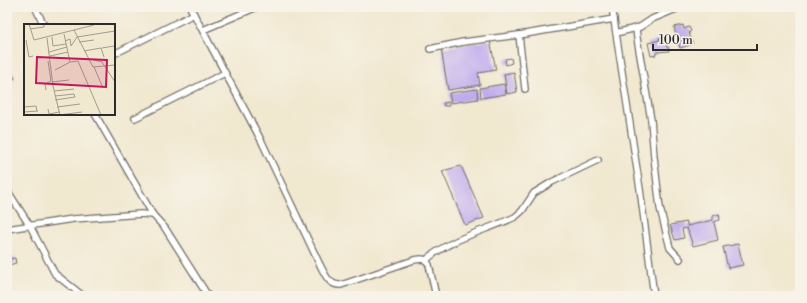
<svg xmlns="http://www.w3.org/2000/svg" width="807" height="303" font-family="'Libre Bodoni',serif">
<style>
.building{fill:#bfaaed}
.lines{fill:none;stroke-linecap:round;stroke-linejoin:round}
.minor-casing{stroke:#706d65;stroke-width:8}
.minor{stroke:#fff;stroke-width:5.5}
.inset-road{fill:none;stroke:#a29c8e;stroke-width:1}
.view{fill:#c2185b;fill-opacity:0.15;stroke:#c2185b;stroke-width:2}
.inset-edge{fill:none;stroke:#2b2b2b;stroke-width:2}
</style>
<rect width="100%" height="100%" fill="#f7f3e8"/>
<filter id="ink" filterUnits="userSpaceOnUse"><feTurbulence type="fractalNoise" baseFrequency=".025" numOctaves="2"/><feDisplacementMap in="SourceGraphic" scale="8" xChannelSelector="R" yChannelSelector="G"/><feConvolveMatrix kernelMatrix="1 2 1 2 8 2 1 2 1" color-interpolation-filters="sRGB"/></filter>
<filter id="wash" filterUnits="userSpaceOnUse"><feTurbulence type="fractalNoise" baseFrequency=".012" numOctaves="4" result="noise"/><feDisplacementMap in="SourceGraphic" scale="16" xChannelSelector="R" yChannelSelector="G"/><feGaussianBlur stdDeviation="0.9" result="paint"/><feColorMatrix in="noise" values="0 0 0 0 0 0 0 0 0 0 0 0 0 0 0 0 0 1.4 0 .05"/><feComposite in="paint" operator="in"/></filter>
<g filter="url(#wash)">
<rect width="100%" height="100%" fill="#f1e8d0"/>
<g id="blocks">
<g class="building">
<polygon points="683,25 684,29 689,27 691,31 689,33 693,44 680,48 678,42 680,41 679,36 676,36 674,27"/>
<polygon points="663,37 667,47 668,47 669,51 658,52 656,53 656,55 651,56 648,43 660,40 659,38"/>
<polygon points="490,40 496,70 478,73 480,85 448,90 441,48"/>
<polygon points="511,58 512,63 506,65 505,59"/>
<polygon points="7,67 15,78 7,84"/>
<polygon points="514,72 517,92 507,94 504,74"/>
<polygon points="504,84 506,94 481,98 480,88"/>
<polygon points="477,89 478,99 451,103 449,93"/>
<polygon points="449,102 449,106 444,106 443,103"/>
<polygon points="461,166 484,218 465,225 442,171"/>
<polygon points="719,214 720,220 714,222 718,240 693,246 687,228 682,229 684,238 675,240 670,225 687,222 687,226 713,220 713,216"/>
<polygon points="738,244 743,265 728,268 723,247"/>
<polygon points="15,258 16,263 9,265 8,259"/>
</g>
</g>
</g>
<g filter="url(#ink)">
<use href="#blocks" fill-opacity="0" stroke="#706d65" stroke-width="1"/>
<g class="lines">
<g class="minor-casing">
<g id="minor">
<polyline points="35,7 44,25"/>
<path d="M190 7 262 142 319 263C324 272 328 286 341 285L414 260 421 259 426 260 429 265 436 296"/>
<polyline points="612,7 640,189 654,296"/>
<polyline points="636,28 637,38 651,120 654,157 660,208 670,248 680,259"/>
<polyline points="203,30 257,7"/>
<polyline points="616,33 640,27 652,19 681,7"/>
<polyline points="519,35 525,89"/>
<polyline points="430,49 463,42 519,35 614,19"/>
<polyline points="114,54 194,14"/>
<polyline points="95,114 153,215"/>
<polyline points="135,118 225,73"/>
<polyline points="7,190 30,226 55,274 83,296"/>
<polyline points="7,229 73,219 141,214 153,215 165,228 208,296"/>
<path d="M426 260C451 238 485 231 515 217L522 211 534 193 552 182 598 160"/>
</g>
</g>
<use href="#minor" class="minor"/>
</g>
</g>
<g transform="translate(24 24)">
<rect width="91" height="91" fill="#f1e8d0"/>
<path class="inset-road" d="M5 0 10 16 50 6 69 43 91 41M6 5 20 3V0M50 6 70 1M40 10 46 38 54 37 77 91M28 13 29 22 42 20M23 14 29 62 36 91M2 16 5 33 9 32M41 17 46 15 47 22M55 18 70 16M47 22 53 13 91 7M78 24 90 22M60 27 77 24 80 33M25 28 43 23M26 32 44 28M70 36 78 38 91 58M24 37 27 57M70 43 79 64M31 46 46 38M28 58 45 56M22 66 21 60 27 57M30 67 50 65M31 72 50 70 51 73 31 76M0 83 12 82 13 87M33 83 56 80M24 85 25 90 35 88M0 88 14 87M35 91 58 88"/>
<path class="view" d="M13 33 83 36 82 63 12 59Z"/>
<rect width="91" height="91" class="inset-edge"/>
</g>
<rect width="807" height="303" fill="none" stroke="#f7f3e8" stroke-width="24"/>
<path d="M653 44v6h104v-6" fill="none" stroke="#2b2b2b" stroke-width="2"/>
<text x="659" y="44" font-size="12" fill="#2b2b2b" stroke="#f7f3e8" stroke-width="3" paint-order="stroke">100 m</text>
</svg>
